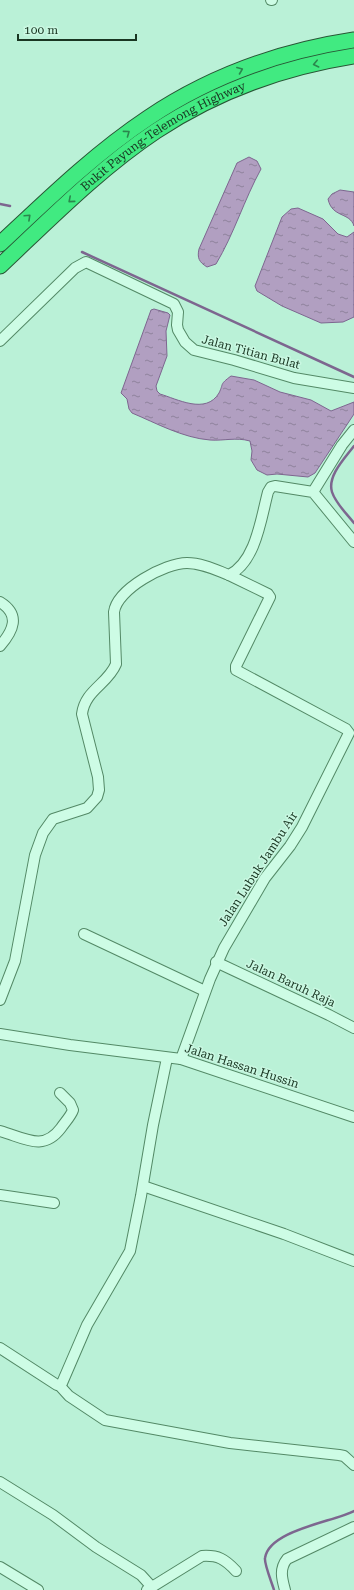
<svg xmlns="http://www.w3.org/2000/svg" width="354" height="1590" font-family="'Roboto Serif',serif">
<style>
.water{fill:url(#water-ripples);stroke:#7d668f}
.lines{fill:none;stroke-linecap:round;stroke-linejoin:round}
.stream{stroke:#7d668f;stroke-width:2.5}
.minor-casing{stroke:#538966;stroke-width:12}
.highway-casing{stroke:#285635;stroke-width:17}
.minor{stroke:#cdfce5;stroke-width:10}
.highway{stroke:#41ea81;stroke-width:15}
.oneway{stroke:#2b874d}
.labels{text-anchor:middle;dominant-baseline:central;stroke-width:3;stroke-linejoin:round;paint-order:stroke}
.street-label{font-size:12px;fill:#193622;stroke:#caf8e2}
</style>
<defs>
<pattern id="water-ripples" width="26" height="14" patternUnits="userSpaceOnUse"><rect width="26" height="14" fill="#b19fc1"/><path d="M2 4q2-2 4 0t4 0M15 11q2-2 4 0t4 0" fill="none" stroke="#8f829c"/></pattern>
</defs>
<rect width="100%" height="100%" fill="#baf1d7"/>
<g class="water">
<path d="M249 157 257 161 261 169C244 200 234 234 216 264L207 267C199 262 197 258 199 249L237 163Z"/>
<path d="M340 190 354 192V226C350 212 332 218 328 199L332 194Z"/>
<polygon points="298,208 323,219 338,234 347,237 354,232 354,317 343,322 321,323 282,306 257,291 255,286 282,217 291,209"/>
<path d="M154 309 168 313 170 315 166 331 167 356 156 386 157 391 160 394C177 399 206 415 219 393 224 383 219 385 231 376L254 380 280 392 311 400 331 411 354 402V414L315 473 308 477 277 474 267 475 257 470 251 460 252 451 250 441C236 437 224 441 210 440 183 438 156 423 132 413L129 409 127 399 121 393 151 310Z"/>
</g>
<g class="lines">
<g class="stream">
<polyline points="0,204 10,206"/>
<polyline points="82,252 354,377"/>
<path d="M354 446C345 458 327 476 332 492 336 504 347 514 354 523"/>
<path d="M274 1590C272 1583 264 1564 265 1558 269 1530 333 1522 354 1511"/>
</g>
<g class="minor-casing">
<g id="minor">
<polyline points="271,0 272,0"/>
<polyline points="0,341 75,268 86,262 174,304 178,312 177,325 178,330 185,342 194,350 234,360 294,378 354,388"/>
<polyline points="313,492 342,445 354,430"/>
<path d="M0 602C21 615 13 631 0 646"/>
<polyline points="84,934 205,991"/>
<polyline points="216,962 329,1015 354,1028"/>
<path d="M0 1000 15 961 35 855 43 833 53 819 87 808 97 797 99 790 98 777 82 714C85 690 108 684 116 664L114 612C117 589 165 563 187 563 202 563 216 570 229 575 256 562 261 518 268 492L271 487 275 486 313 492 354 542"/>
<polyline points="0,1034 70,1045 181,1059 354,1117"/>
<polyline points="181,1059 210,979 224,948 265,878 290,846 302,827 349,733 346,729 236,670 236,666 270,597 268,594 229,575"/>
<path d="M0 1131C25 1138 43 1152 61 1128 65 1122 71 1116 73 1110L70 1103 60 1093"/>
<polyline points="143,1186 284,1234 354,1261"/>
<polyline points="0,1195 54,1203"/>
<polyline points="0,1348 57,1385 59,1385 62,1383 87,1325 130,1251 141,1196 153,1125 167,1058"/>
<polyline points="59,1385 69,1396 105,1420 230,1443 339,1455 344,1456 354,1465"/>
<polyline points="0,1482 53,1515 96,1547 141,1575 151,1586"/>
<polyline points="0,1567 38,1590"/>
<path d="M147 1590 202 1556C218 1555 225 1559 236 1571"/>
<path d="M285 1590C282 1579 279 1569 287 1559L354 1527"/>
</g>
</g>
<g class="highway-casing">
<g id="highway">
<path d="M0 244C47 200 94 154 148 118 209 77 281 51 354 40"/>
<path id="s1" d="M0 266C50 219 99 169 156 131 215 92 284 67 354 56"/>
</g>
</g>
<use href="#minor" class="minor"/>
<use href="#highway" class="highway"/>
</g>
<defs><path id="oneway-chevron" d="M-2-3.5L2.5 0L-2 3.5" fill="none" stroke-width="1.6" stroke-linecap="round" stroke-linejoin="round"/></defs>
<g class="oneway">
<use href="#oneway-chevron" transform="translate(316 64) rotate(167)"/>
<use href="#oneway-chevron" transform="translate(240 70) rotate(-22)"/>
<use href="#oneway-chevron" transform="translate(127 133) rotate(-36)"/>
<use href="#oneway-chevron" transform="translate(71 200) rotate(139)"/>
<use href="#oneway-chevron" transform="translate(28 217) rotate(-43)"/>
</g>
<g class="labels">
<g class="street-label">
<text stroke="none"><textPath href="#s1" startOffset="210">Bukit Payung-Telemong Highway</textPath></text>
<text transform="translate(251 352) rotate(15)">Jalan Titian Bulat</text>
<text transform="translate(258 869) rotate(-57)">Jalan Lubuk Jambu Air</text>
<text transform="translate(291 983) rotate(25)">Jalan Baruh Raja</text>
<text transform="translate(242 1066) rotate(18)">Jalan Hassan Hussin</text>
</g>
</g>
<path d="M18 34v6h118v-6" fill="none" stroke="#193622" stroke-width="2"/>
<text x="24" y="34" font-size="12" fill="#193622" stroke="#caf8e2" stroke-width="3" paint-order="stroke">100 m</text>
</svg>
